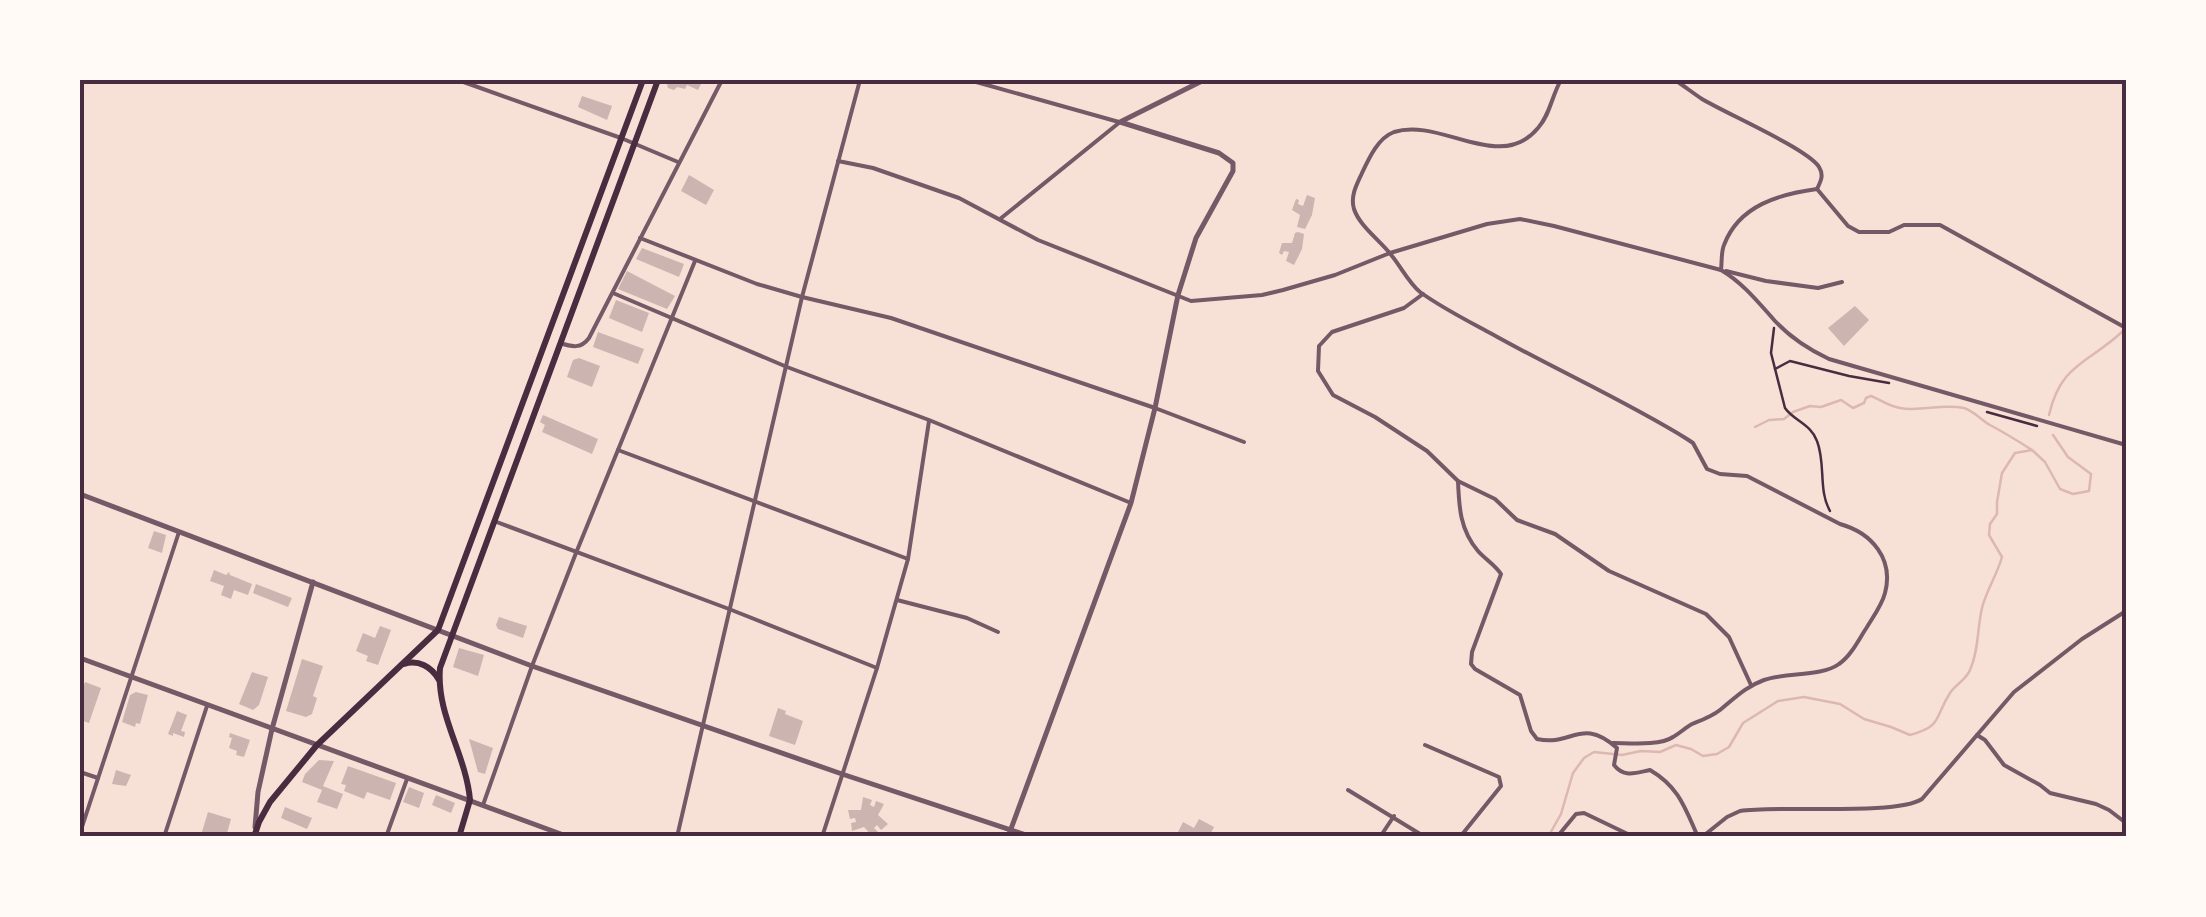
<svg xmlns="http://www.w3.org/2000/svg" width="2206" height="917" font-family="'Exo 2',sans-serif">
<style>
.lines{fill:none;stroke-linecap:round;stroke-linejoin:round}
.stream{stroke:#dcb8b0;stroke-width:2.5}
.building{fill:#ccb4b1}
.path{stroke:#4a2c40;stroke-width:2.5}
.minor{stroke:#755966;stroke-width:4}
.tertiary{stroke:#755966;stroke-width:5}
.primary{stroke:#4a2c40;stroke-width:6}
.neatline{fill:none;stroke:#4a2c40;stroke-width:4}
</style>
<rect width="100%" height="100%" fill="#f7e1d7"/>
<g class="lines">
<g class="stream">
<path d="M2049 415C2061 363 2088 364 2123 331"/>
<path d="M1755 427 1769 420 1784 419 1793 412 1810 406 1821 407 1841 400 1853 408 1864 403 1866 398 1871 396C1881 400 1888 406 1900 408 1921 412 1942 403 1964 408 1974 411 1981 420 1990 425 2005 433 2018 441 2032 450"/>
<path d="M1548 837 1561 814 1573 773 1584 758 1594 752 1622 755 1641 751 1660 752 1676 745 1691 749 1703 756 1717 754 1729 747 1743 723 1778 701 1804 697 1840 704 1864 719 1891 727 1910 735C1943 726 1934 718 1950 693 1956 684 1966 680 1970 670 1979 650 1977 629 1982 608 1986 591 1997 575 2002 557L1989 535 1990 524 1997 514V502L2002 473 2015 453 2032 450 2045 462 2060 489 2073 494 2089 491 2091 474 2068 457 2053 435"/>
</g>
</g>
<g class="building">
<polygon points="666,80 703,80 698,90 687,85 685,89 677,87 674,90 668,88"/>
<polygon points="582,96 612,106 607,120 578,107"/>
<polygon points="689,175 714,190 706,205 681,191"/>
<polygon points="1307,195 1315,198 1312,215 1305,229 1297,227 1300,215 1292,210 1296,199 1299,200 1298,204 1303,206"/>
<polygon points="1298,232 1304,234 1302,249 1294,265 1286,261 1289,252 1284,251 1282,255 1279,253 1282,243 1292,243 1295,233"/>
<polygon points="642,248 684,264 679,277 636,259"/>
<polygon points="627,271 675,296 667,309 618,289"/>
<polygon points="616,300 649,313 642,332 609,318"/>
<polygon points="1855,306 1869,320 1844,346 1828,328"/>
<polygon points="598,332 644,349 638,364 593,347"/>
<polygon points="579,358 600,366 592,387 567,377 573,360"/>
<polygon points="543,415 598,439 592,454 542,432 545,425 540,422"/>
<polygon points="154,531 166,535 162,553 148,548"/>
<polygon points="214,570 226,575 229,572 230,575 252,584 248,595 234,590 231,599 221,595 224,586 210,581"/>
<polygon points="256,584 292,598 288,607 253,593"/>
<polygon points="499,617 527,626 523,638 498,629 496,625"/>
<polygon points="380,626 391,630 378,665 366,661 368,656 356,651 363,633 375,638"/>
<polygon points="459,648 484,655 478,676 453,667"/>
<polygon points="302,659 323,666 313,696 317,698 312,714 306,717 286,711"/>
<polygon points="252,672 268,677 259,705 253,710 239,704"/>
<polygon points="85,682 101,688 89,723 80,720 80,697"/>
<polygon points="136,692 148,695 140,724 136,723 135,727 122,722 130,695"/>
<polygon points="778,708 786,711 785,714 803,721 795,745 769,736"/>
<polygon points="177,711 187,715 181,731 185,732 184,737 173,733 173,736 168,734"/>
<polygon points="230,733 250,740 244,757 236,755 237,751 229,748 232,738 229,737"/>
<polygon points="469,739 493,748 485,774 478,772"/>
<polygon points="319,760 334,761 323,786 343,794 337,809 317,802 322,790 302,782 305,774"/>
<polygon points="348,766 396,783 390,800 367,792 364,799 344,791 346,785 341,784"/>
<polygon points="116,770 131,775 126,786 112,784"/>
<polygon points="409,787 424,793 419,808 403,802"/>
<polygon points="436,795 455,803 451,813 432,805"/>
<polygon points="863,797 872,800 870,805 874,807 876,801 884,804 878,815 888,824 881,830 877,825 874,828 878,832 873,837 864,827 852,831 851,823 856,822 855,818 850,819 848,810 861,810"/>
<polygon points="285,807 312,818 307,829 281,818"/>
<polygon points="208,812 231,819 226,837 201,835"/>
<polygon points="1199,819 1214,827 1209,837 1182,837 1177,834 1183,822 1194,828"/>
</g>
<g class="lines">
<g class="path">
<path d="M1774 328 1771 353 1785 408C1794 421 1811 424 1817 441 1826 464 1818 490 1830 511"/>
<polyline points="1775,369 1790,361 1849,376 1889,383"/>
<polyline points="1987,412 2037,426"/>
</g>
<g class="minor">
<polyline points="458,80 621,138 678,162"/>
<polyline points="969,80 1119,122"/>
<path d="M1561 80C1552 95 1550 115 1538 128 1500 174 1440 117 1394 132 1378 138 1369 158 1362 173 1357 184 1350 196 1354 209 1360 227 1381 241 1392 256 1401 267 1409 283 1420 292 1442 308 1468 321 1492 334 1556 370 1624 400 1687 439L1693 443 1707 469 1720 474 1747 476 1840 524C1872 533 1894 559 1885 593 1882 605 1873 617 1867 627 1859 639 1851 656 1839 664 1821 677 1786 672 1764 680 1745 687 1735 698 1720 710 1711 717 1702 720 1692 724 1685 728 1680 733 1673 737 1660 746 1629 743 1613 743"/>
<path d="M1675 80C1684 86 1693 93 1702 99 1725 113 1808 149 1819 167 1824 175 1821 181 1817 189 1780 194 1739 205 1724 245 1721 252 1722 262 1721 270"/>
<path d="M838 161 873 168 959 198 1038 240 1191 301 1262 295 1283 290 1335 275 1390 253 1487 224 1520 219 1554 226 1721 270C1743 283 1758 302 1775 321 1790 337 1810 350 1829 359L2126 445"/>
<polyline points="1817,189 1848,226 1859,232 1889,232 1904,225 1940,225 2126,328"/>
<polyline points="1000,219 1120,122"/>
<polyline points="640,238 757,284 802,297 891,318 1155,408 1244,442"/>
<polyline points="1726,271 1766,281 1818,288 1842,282"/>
<polyline points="613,293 787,367 929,420 1131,503"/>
<polyline points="1423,294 1404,308 1332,332 1319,346 1318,371 1333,395 1375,417 1427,451 1458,481 1495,499 1517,520 1555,534 1609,571 1706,614 1729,637 1751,685"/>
<path d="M560 343C572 347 581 349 589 338L722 80"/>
<polyline points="618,450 908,559"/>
<path d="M1458 481C1459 507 1460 530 1478 551 1485 559 1495 565 1501 574L1472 652 1471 664 1475 669 1520 695 1531 731 1537 739C1572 747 1581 716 1617 748L1614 765C1624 778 1636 773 1650 770 1679 787 1685 808 1698 837"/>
<polyline points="494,521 729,609 877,668"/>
<polyline points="897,600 967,618 998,632"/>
<polyline points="1977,735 1985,740 2004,765 2040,785 2050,793 2096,804 2109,810 2126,823"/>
<polyline points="1425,745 1499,777 1501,786 1460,837"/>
<polyline points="80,772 98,778"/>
<polyline points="1348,790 1425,837"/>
<polyline points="483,805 532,666 576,553 695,261"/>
<polyline points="80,833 179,532"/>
<polyline points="164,837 207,706"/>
<polyline points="386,837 407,779"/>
<polyline points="677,837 802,297 860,80"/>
<polyline points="822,837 877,668 908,559 929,421"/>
<polyline points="1380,837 1394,816"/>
<polyline points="1557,837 1576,814 1584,813 1634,837"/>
<path d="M1702 837 1727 817 1740 811C1779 805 1896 816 1922 799L2014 692 2082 639 2126 611"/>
</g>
<g class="tertiary">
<polyline points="1122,121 1204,80"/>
<polyline points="80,494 532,666 842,774 1032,837"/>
<polyline points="80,658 569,837"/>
<polyline points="255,827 258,792 272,729 313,582"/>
<polyline points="1008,837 1131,503 1155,408 1178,295 1196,238 1233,171 1233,163 1219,153 1120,122"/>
</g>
<g class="primary">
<path d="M404 664C418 659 432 667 439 680"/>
<polyline points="254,837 259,822 270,802 317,745 438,630 643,80"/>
<path d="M459 837 470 800C466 754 436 715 440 668L658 80"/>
</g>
</g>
<rect width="2206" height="917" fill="none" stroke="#fffaf5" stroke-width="165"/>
<rect x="82" y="82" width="2042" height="752" class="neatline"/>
</svg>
